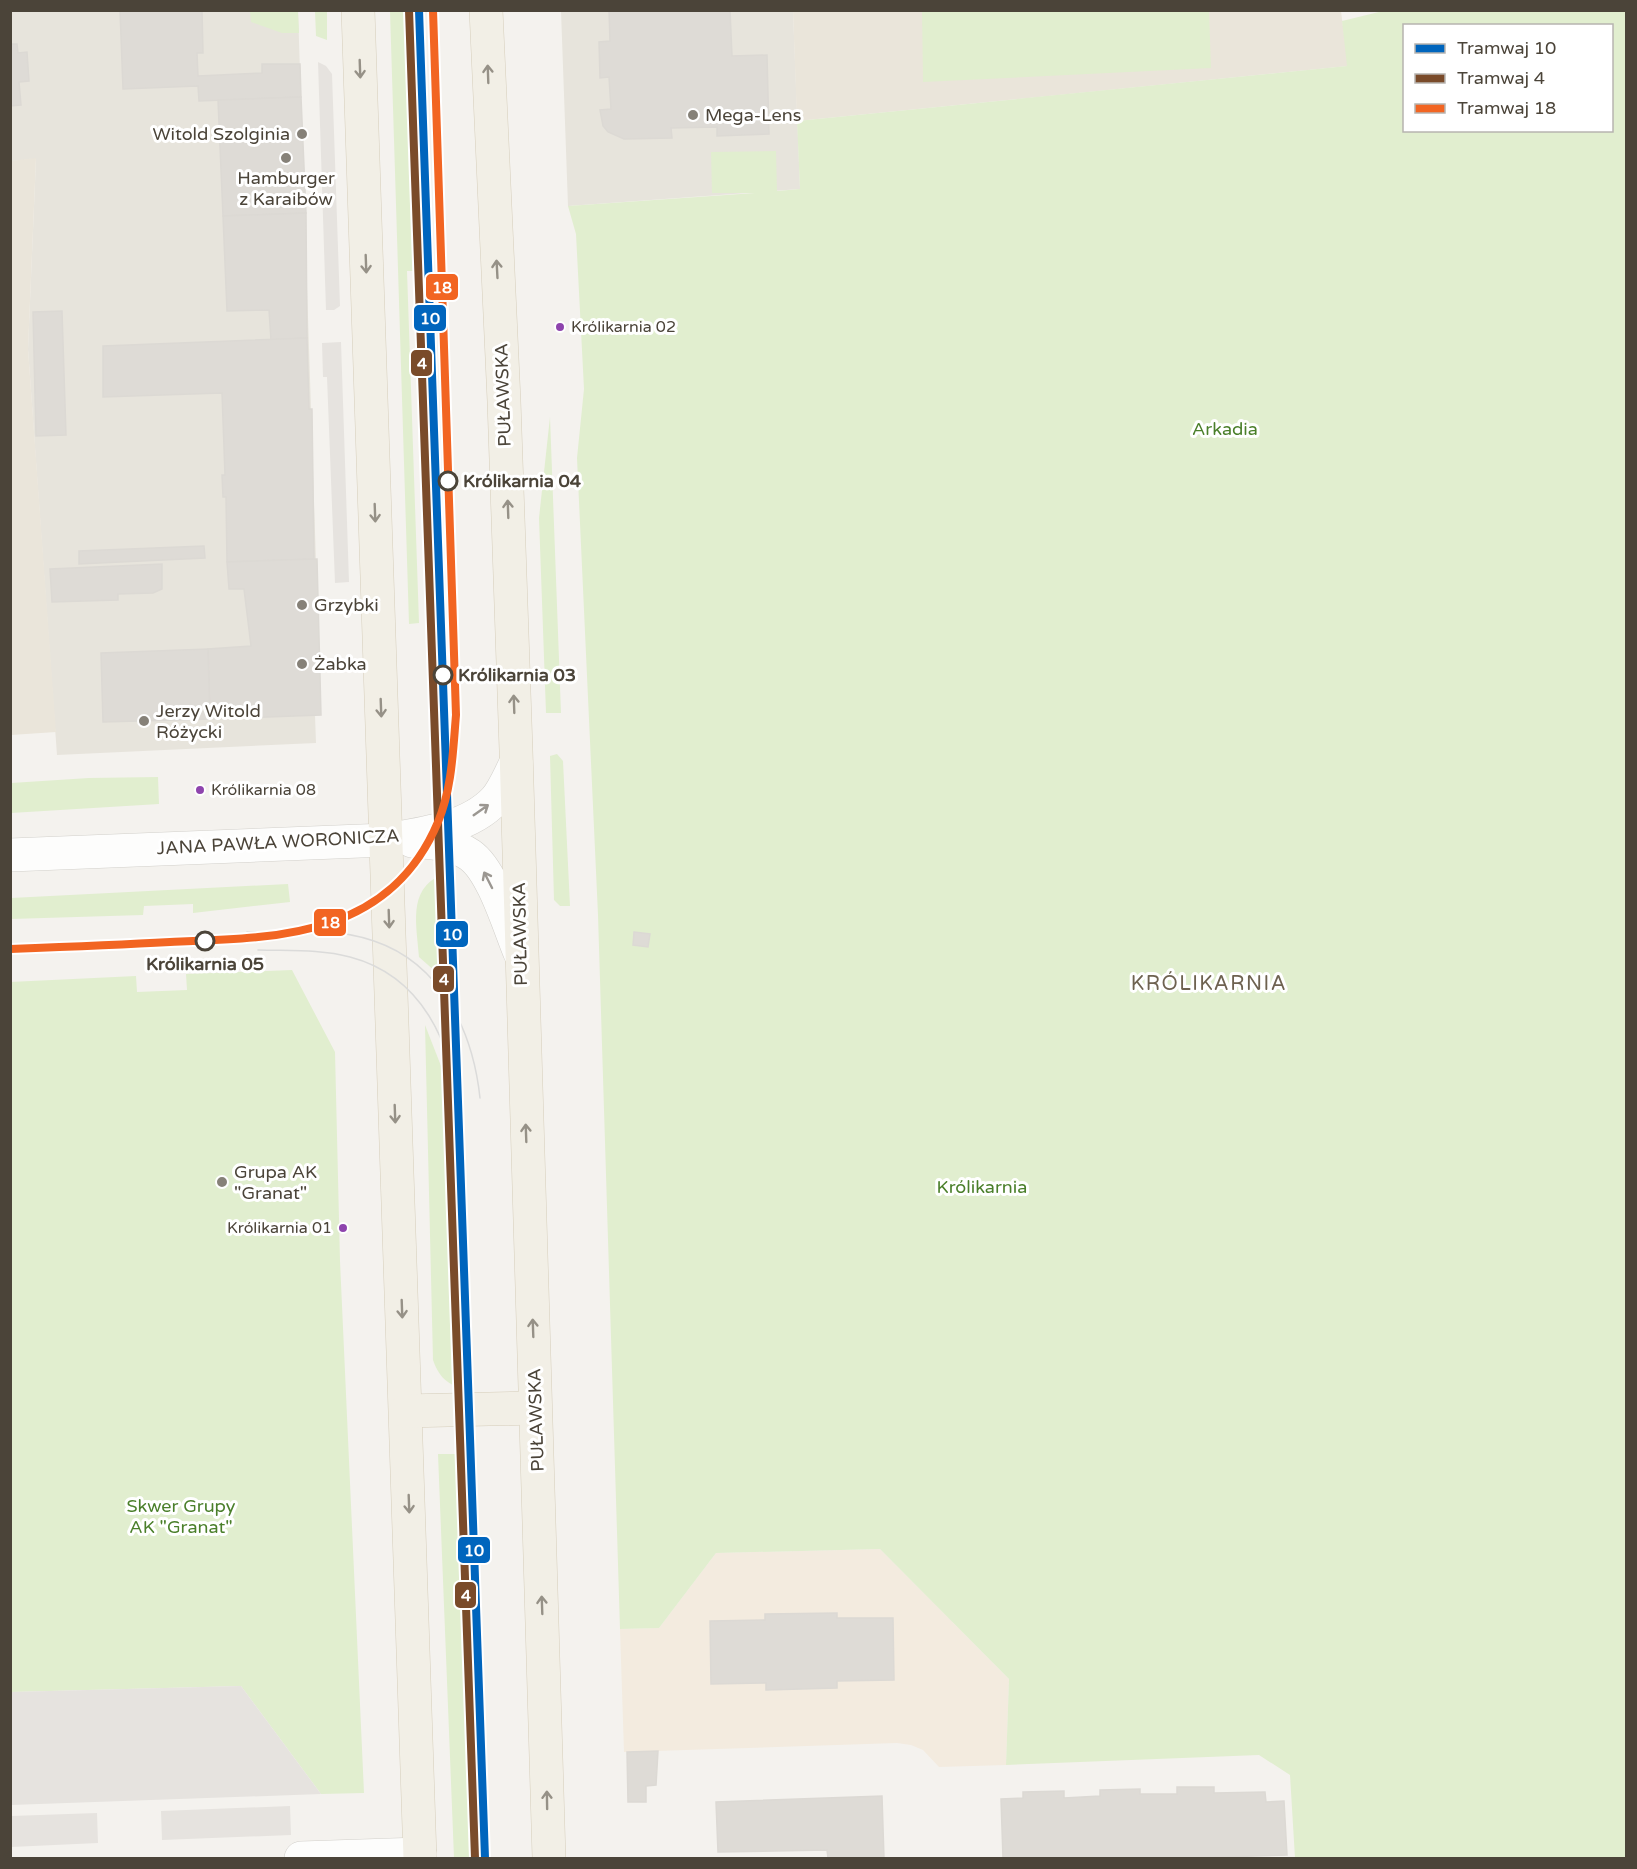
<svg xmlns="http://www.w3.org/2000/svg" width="1637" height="1869" font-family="'Varela Round',sans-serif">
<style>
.residential{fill:#e7e4dc}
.commercial{fill:#f3ebdf}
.education{fill:#eae5da}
.green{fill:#e1eecf;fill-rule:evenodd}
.parking{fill:#e6e3df}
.building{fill:#dedbd6;stroke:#dcd9d4;stroke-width:1.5}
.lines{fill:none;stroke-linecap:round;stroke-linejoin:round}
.minor-casing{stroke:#d2d0cb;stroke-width:34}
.major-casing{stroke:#d6cebb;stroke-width:34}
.minor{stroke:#fdfdfc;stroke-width:33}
.major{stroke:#f2efe6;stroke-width:33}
.tram{stroke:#dbdbda;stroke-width:1.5}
.tram-1-casing{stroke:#fff;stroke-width:12}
.tram-2-casing{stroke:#fff;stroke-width:12}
.tram-3-casing{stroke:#fff;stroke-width:12}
.tram-1{stroke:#0065bd;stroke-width:8}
.tram-2{stroke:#7a4b2a;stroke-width:8}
.tram-3{stroke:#f26522;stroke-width:8}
.oneway{stroke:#969187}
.oneway2{stroke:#9b9791}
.poi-dot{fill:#868178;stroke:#fff;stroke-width:2}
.bus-dot{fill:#8e44ad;stroke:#fff;stroke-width:2}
.stop-dot{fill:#fff;stroke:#4b4439;stroke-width:3}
.labels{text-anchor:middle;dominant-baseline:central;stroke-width:6;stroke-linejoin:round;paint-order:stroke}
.bus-label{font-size:16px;fill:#4b4439;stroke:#fff;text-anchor:start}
.poi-label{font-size:18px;fill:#4b4439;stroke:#fff;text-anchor:start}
.street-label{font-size:18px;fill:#4b4439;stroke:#fff}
.park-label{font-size:18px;fill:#4a7f2a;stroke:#fff}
.stop-label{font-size:18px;font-weight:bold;fill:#4b4439;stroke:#fff;text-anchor:start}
.neighbourhood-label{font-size:20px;letter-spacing:1.5px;fill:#6e6250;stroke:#fff}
.line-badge{stroke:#fff;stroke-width:2}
.badge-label{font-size:16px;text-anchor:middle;font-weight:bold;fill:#fff}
</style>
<rect width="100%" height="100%" fill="#f4f2ee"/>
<g class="residential">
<polygon points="10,11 298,11 321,715 315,715 316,743 57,755 28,349 36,159 11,161"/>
<polygon points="561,11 793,11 800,189 568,206"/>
</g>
<polygon class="commercial" points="880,1549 1009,1679 1006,1765 939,1767 923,1750 911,1745 897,1743 624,1752 620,1629 659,1628 716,1553"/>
<g class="education">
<polygon points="793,11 1341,11 1348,66 797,121"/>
<polygon points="36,158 28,349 56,732 11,735 10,161"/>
</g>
<g class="green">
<polygon points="250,11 298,11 299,33 282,33 251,22"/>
<polygon points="315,11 327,11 327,40 316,36"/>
<polygon points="390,11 406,11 413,271 407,271 419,623 409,624"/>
<polygon points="922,11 1209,11 1211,68 923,82"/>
<path d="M1383 11H1626V1858H1295L1290 1775 1259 1755 1006 1765 1009 1679 880 1549 716 1553 659 1628 620 1629 598 915 577 458 584 389 576 234 568 206 755 193H712L711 152 776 151 777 191 800 189 797 121 1347 66 1342 21ZM1404 26H1612V130H1404Z"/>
<polygon points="550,417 561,713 546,713 539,518"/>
<polygon points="557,754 563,761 570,906 560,906 554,900 550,756"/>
<polygon points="158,777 159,804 11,813 11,783 89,778"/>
<path d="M441 875 445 980 419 957C417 926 407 890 441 875Z"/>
<polygon points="288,884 290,902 193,913 193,904 144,906 143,915 11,919 11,898"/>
<polygon points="292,970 335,1052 340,1261 364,1793 321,1794 241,1686 11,1692 10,982 136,976 137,992 187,990 186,974"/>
<path d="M425 1025 443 1071 449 1111 459 1388C445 1382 438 1375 433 1360Z"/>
<polygon points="438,1454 459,1454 475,1858 454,1858"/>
</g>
<g class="parking">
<polygon points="318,62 326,66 332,74 340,306 334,310 326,310"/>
<polygon points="341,342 349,582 335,583 327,377 323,377 322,343"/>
<polygon points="241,1686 321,1794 11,1805 11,1692"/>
<polygon points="290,1806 291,1835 162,1840 161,1811"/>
<polygon points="97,1813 98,1843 11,1847 11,1816"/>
</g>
<g class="building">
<polygon points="120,10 202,10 203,53 197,53 198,76 262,73 262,64 300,64 301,97 199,101 198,86 123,89"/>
<polygon points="609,10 730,10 732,56 767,55 769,134 717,136 717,127 671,128 672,138 624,139 608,132 603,126 600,110 611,109 609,77 600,78 599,42 610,41"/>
<polygon points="10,44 17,44 18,53 27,52 29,81 19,82 21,105 10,106"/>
<polygon points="301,97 306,213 223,216 218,100"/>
<polygon points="306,213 307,338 271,340 269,310 227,311 223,216"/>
<polygon points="62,311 66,435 36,436 33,312"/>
<polygon points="307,338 309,409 312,409 314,559 227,562 226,497 223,497 222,475 225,475 222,393 103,397 103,346"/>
<polygon points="204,546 205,558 79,564 79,551"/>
<polygon points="317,559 321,715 210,719 208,649 251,646 244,589 229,589 227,562"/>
<polygon points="162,564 162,589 153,593 118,594 118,600 52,602 50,569"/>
<polygon points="208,649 210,719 103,722 101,653"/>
<polygon points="634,932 650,934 648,947 633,945"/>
<polygon points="837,1613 837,1618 893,1618 894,1680 837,1681 837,1688 766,1690 766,1683 711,1684 710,1621 765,1620 765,1614"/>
<polygon points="658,1751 656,1785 646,1786 646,1802 628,1802 627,1752"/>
<polygon points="1177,1787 1214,1787 1214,1793 1265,1792 1266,1802 1284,1801 1287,1855 1187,1858 1003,1858 1001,1799 1023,1798 1023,1792 1064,1791 1064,1798 1100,1796 1100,1790 1140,1789 1140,1794 1177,1794"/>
<polygon points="882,1796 884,1858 828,1858 827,1850 718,1852 716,1802"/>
</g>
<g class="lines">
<g class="minor-casing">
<g id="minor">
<path d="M412 841C431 843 453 843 470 855 493 871 509 927 520 953"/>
<path d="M10 855 386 840C422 834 469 828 495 800 504 790 510 774 516 763"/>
<polyline points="301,1858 420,1854"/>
</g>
</g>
<g class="major-casing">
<g id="major">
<polyline points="358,10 420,1858"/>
<polyline points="486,10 504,401 516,750 549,1858"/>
<polyline points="406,1411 535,1408"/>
</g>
</g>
<use href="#minor" class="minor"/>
<use href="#major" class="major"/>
<g class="tram">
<path d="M247 932C289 931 334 927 374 941 442 964 473 1032 480 1098"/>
<path d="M258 950C289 951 321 949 350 957 422 976 452 1043 458 1110"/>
</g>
<g class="tram-1-casing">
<polyline id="tram-1" points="419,10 485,1858"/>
</g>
<g class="tram-2-casing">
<polyline id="tram-2" points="409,10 475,1858"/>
</g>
<g class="tram-3-casing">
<path id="tram-3" d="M10 949C64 947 117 945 170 942 277 938 389 938 438 822 452 789 453 750 456 715L433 10"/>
</g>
<use href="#tram-1" class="tram-1"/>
<use href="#tram-2" class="tram-2"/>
<use href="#tram-3" class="tram-3"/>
</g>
<defs><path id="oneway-shaft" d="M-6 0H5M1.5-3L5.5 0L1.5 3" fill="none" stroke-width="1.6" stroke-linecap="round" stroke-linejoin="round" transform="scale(1.5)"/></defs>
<g class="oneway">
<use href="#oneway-shaft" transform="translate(360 69) rotate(88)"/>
<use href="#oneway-shaft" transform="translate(488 74) rotate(-92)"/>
<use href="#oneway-shaft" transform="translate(366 264) rotate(88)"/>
<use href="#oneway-shaft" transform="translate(497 269) rotate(-93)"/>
<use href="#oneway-shaft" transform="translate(508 509) rotate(-92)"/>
<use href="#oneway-shaft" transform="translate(375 513) rotate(88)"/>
<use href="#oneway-shaft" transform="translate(514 704) rotate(-92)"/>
<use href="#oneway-shaft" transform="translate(381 708) rotate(88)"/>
<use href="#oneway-shaft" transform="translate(389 919) rotate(88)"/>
<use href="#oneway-shaft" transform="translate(395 1114) rotate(88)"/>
<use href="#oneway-shaft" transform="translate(526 1133) rotate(-92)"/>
<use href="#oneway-shaft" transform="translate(402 1309) rotate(88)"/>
<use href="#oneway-shaft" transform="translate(533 1328) rotate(-92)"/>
<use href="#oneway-shaft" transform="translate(409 1504) rotate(88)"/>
<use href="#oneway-shaft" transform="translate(542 1605) rotate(-92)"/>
<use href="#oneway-shaft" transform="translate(547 1800) rotate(-91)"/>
</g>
<g class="oneway2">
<use href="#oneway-shaft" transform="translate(481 810) rotate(-35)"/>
<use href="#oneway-shaft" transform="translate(488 880) rotate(-117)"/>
</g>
<g class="poi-dot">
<circle cx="693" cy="115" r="6"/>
<circle cx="302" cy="134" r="6"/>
<circle cx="286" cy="158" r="6"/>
<circle cx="302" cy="605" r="6"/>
<circle cx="302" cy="664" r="6"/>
<circle cx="144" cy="721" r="6"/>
<circle cx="222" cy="1182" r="6"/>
</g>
<g class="bus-dot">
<circle cx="560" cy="327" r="5"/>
<circle cx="200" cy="790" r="5"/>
<circle cx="343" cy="1228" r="5"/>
</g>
<g class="stop-dot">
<circle cx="448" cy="481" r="9"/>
<circle cx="443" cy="675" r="9"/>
<circle cx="205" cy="941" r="9"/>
</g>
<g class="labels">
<g class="bus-label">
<text x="571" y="327">Królikarnia 02</text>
<text x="211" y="790">Królikarnia 08</text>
<text x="332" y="1228" text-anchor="end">Królikarnia 01</text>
</g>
<g class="poi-label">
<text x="705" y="115">Mega-Lens</text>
<text x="290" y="134" text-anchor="end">Witold Szolginia</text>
<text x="286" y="178" text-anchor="middle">Hamburger<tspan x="286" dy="21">z Karaibów</tspan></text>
<text x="314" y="605">Grzybki</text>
<text x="314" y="664">Żabka</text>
<text x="156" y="711">Jerzy Witold<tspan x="156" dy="21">Różycki</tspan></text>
<text x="234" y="1172">Grupa AK<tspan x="234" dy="21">"Granat"</tspan></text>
</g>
<g class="street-label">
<text transform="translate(503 395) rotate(-92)">PUŁAWSKA</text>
<text transform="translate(278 842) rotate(-3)">JANA PAWŁA WORONICZA</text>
<text transform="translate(520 934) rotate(-91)">PUŁAWSKA</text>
<text transform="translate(536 1420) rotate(-92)">PUŁAWSKA</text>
</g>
<g class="park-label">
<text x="1225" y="429">Arkadia</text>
<text x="982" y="1187">Królikarnia</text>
<text x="181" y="1506">Skwer Grupy<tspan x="181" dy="21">AK "Granat"</tspan></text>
</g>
<g class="stop-label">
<text x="463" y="481">Królikarnia 04</text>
<text x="458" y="675">Królikarnia 03</text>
<text x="205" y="964" text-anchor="middle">Królikarnia 05</text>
</g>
<g class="neighbourhood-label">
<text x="1209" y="984">KRÓLIKARNIA</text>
</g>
</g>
<g class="line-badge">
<rect x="425" y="273" width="34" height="28" rx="6" fill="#f26522"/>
<rect x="413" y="304" width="34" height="28" rx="6" fill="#0065bd"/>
<rect x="410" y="349" width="23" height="28" rx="6" fill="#7a4b2a"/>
<rect x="313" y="908" width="34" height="29" rx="6" fill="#f26522"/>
<rect x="435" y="920" width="34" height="28" rx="6" fill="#0065bd"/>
<rect x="432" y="965" width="23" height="28" rx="6" fill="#7a4b2a"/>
<rect x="457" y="1536" width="34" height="28" rx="6" fill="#0065bd"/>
<rect x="454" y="1581" width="23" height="28" rx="6" fill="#7a4b2a"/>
</g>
<g class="badge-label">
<text x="442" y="293">18</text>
<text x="430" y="324">10</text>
<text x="422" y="369">4</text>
<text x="330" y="928">18</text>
<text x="452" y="940">10</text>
<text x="444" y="985">4</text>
<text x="474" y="1556">10</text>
<text x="466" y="1601">4</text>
</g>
<rect width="1637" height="1869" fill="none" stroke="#4b4439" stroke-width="24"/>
<rect x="1403" y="24" width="210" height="108" fill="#ffffff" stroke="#b7b4b0" stroke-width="1.5"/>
<rect x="1415" y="44" width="30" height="9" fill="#0065bd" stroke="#b7b4b0" stroke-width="1.5"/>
<text x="1457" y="54" font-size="18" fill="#4b4439">Tramwaj 10</text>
<rect x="1415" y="74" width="30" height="9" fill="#7a4b2a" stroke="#b7b4b0" stroke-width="1.5"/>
<text x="1457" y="84" font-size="18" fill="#4b4439">Tramwaj 4</text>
<rect x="1415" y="104" width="30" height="9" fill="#f26522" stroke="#b7b4b0" stroke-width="1.5"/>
<text x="1457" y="114" font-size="18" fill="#4b4439">Tramwaj 18</text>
</svg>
